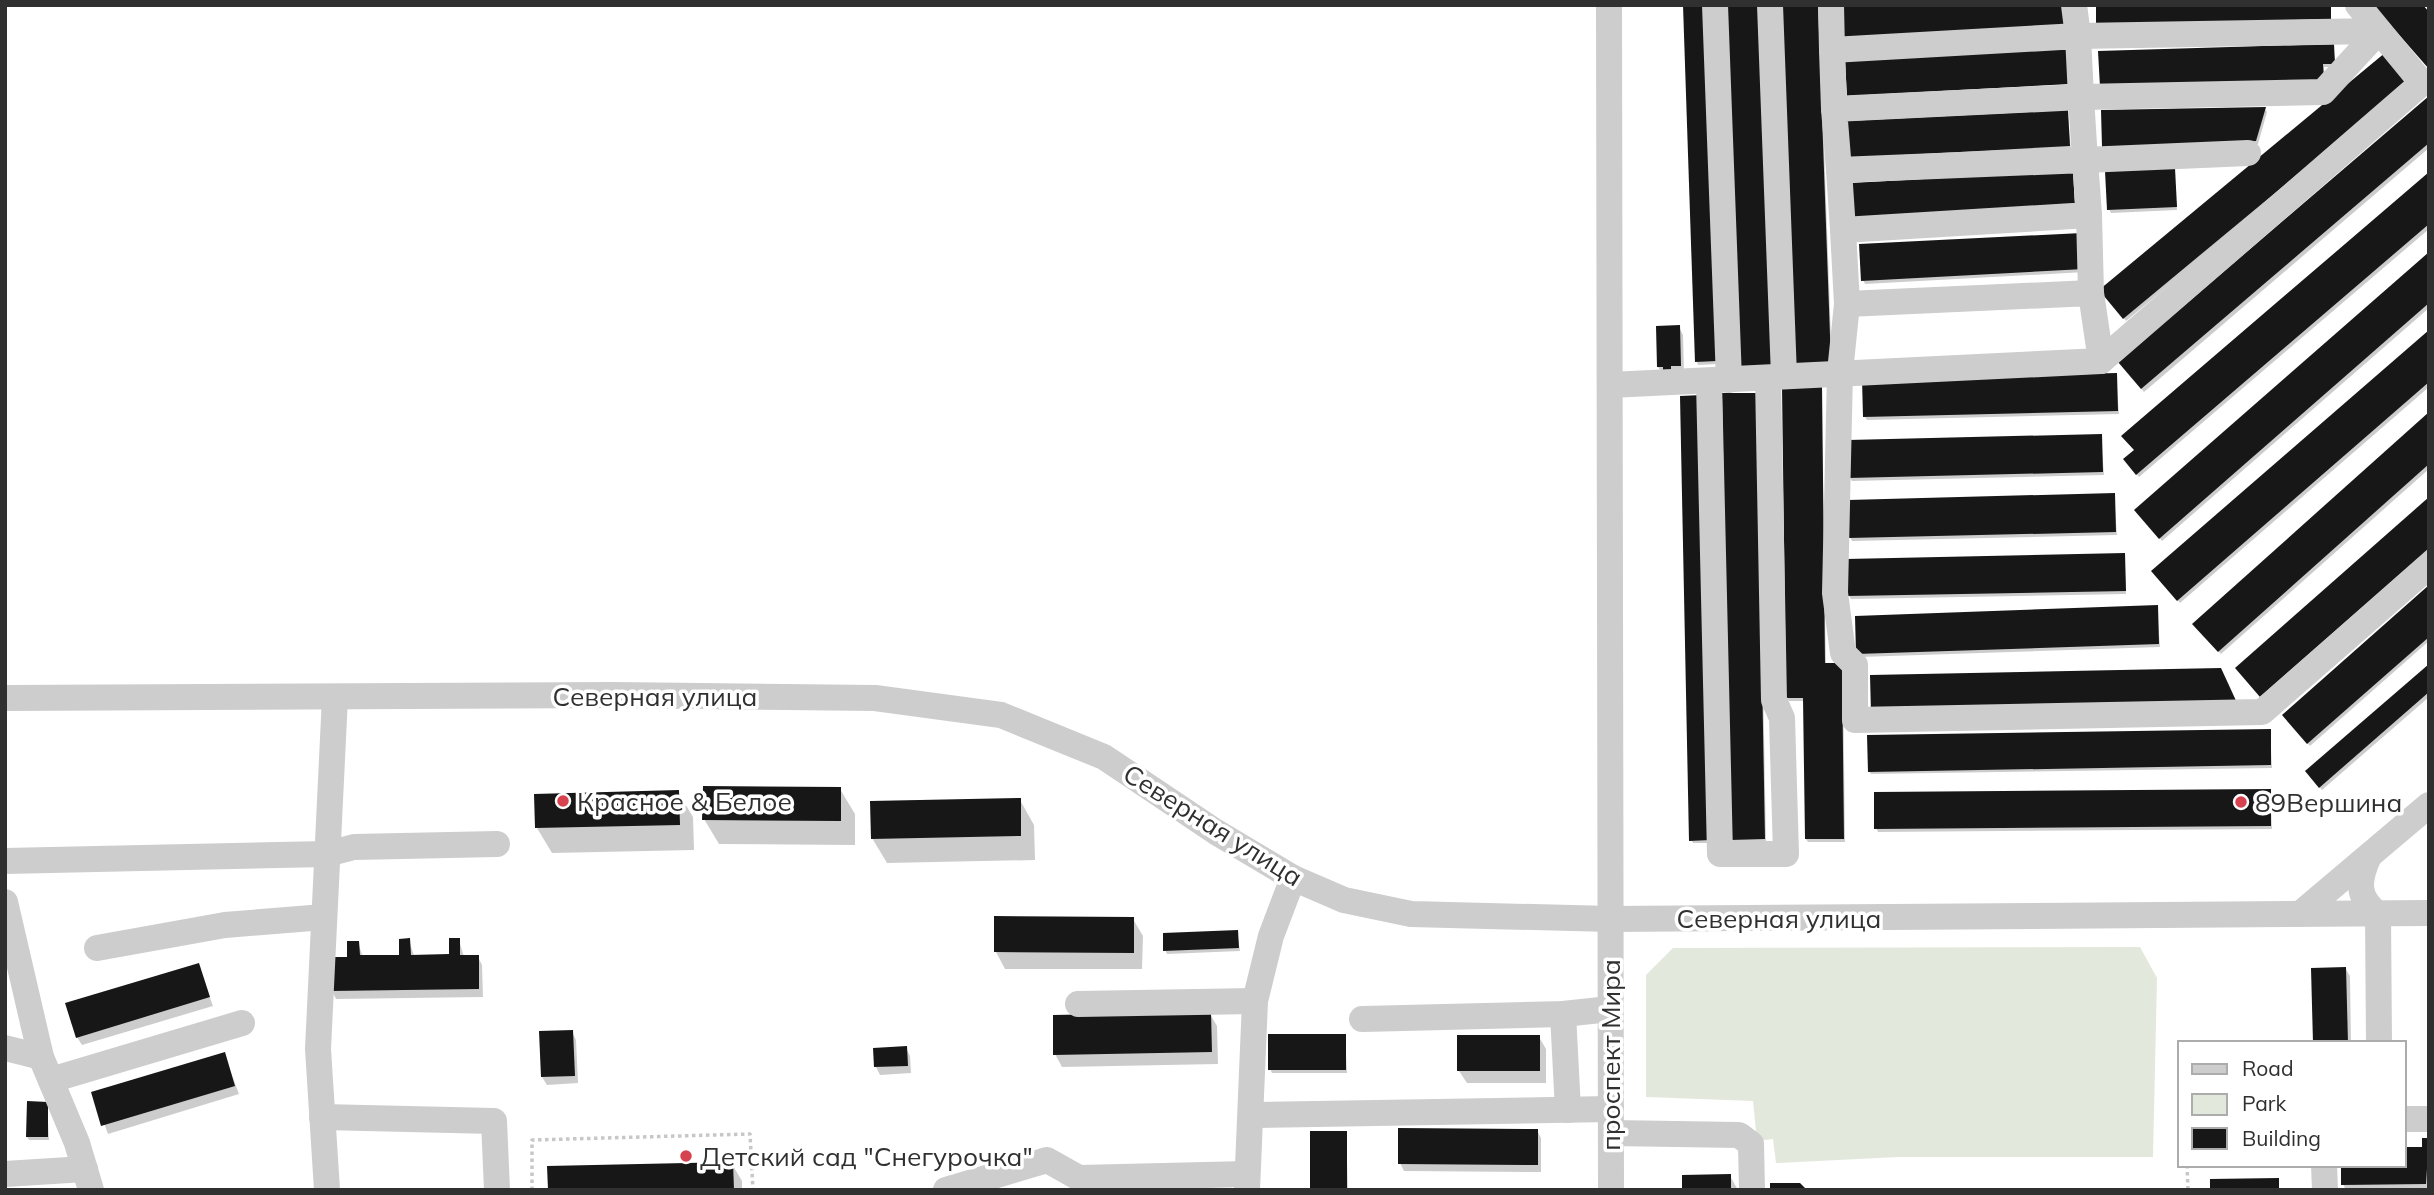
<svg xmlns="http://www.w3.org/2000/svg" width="2434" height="1195" font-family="Mulish,sans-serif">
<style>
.green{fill:#e3e8dc}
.shadow{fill:#0003}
.building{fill:#171717}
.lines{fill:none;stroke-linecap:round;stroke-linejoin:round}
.path{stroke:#c7c7c7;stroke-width:3.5;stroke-dasharray:3.5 3.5;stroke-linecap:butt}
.minor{stroke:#cdcdcd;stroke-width:26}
.poi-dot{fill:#d6434e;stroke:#fff;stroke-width:2.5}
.labels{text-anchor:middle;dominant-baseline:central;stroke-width:7;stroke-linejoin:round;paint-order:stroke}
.street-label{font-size:26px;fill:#303030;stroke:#fff}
.poi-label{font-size:26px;fill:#303030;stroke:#fff;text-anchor:start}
</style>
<rect width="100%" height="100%" fill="#fff"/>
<polygon class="green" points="2140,947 2157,978 2153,1157 1898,1157 1776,1163 1773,1139 1757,1141 1753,1101 1646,1097 1646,975 1673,948"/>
<g class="shadow">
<polygon points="1685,5 1718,364 1698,365 1697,362"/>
<polygon points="1819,5 1832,366 1796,367"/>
<polygon points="2333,46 2336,67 2324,67 2325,83 2100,53"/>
<polygon points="2410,85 2126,321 2104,294"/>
<polygon points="2429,98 2429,148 2144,392 2122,366"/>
<polygon points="2265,109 2267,112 2258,144 2105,150 2103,112"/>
<polygon points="2067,111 2071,149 1849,157"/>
<polygon points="2174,170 2177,210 2111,213 2109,209"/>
<polygon points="2429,175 2429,229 2139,477 2127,463"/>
<polygon points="2081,234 2085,272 1865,284 1863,280"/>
<polygon points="2429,255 2429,308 2162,541 2138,514"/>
<polygon points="1679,327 1683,335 1684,374 1663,375 1658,367"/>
<polygon points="2429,333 2429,387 2180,603 2155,575"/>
<polygon points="2116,375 2119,414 1867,420 1865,417"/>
<polygon points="1821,387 1826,665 1843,668 1845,842 1808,842 1806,839 1805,701 1789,701 1787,698"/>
<polygon points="1701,397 1711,843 1693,843 1691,840"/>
<polygon points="1758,398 1766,842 1734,843 1732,839"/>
<polygon points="2429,415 2429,469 2221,654 2197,627"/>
<polygon points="2101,436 2104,475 1852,481 1850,478"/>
<polygon points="2114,495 2117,535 1852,541 1850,537"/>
<polygon points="2429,500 2429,553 2263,699"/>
<polygon points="2124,555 2126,594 1851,599 1849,596"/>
<polygon points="2429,587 2429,641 2310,746 2286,719"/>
<polygon points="2157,607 2160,647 1860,657 1858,654"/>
<polygon points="2429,666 2429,697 2322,790 2309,775"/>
<polygon points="2270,730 2272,768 1871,774 1869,771"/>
<polygon points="840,789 855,814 855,845 719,844 704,819"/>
<polygon points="2270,791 2272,829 1878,832 1876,828"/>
<polygon points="678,792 693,817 694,850 552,853 537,828 536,795"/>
<polygon points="1020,800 1034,825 1035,860 887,863 872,838"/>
<polygon points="1133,919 1143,936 1142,969 1005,969 996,952"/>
<polygon points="1237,932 1240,951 1167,954 1165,950"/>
<polygon points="409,940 414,956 451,956 459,940 464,957 478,957 482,965 483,997 336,999 332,991 358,943 363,957 401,956"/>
<polygon points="198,965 213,1006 82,1045 77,1037"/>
<polygon points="2345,968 2350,976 2351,1043 2315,1043"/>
<polygon points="1210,1014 1217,1026 1218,1064 1062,1067 1055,1054"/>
<polygon points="572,1032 576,1040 578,1083 547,1085 542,1077"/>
<polygon points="1345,1035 1347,1073 1272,1073 1270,1069"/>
<polygon points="1539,1037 1546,1049 1546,1083 1467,1083 1459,1071"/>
<polygon points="906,1048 910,1056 911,1073 880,1075 876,1067 875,1050"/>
<polygon points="224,1054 239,1094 108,1134 93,1093"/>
<polygon points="47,1104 49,1140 29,1140 27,1137"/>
<polygon points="1537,1130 1541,1138 1541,1172 1404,1171 1400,1163"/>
<polygon points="1346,1133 1348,1190 1312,1190"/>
<polygon points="2429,1140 2429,1190 2346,1190 2343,1184 2404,1165 2423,1149"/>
<polygon points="732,1164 742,1181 742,1190 549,1190"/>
<polygon points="1730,1176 1738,1190 1684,1190"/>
</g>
<g class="building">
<polygon points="1683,5 1706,5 1717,361 1695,362"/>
<polygon points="1724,5 1760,5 1774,368 1738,369"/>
<polygon points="1779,5 1818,5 1831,363 1792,365"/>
<polygon points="1843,5 2066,5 2067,26 1844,37"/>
<polygon points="2096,5 2331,5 2331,19 2096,26"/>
<polygon points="2373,5 2423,5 2429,12 2429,69"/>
<polygon points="2334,44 2335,64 2323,64 2324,80 2100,87 2098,51"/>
<polygon points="2068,48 2070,84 1847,96 1845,59"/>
<polygon points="2386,52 2410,81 2123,319 2099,290"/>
<polygon points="2429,96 2429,143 2141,389 2118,362"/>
<polygon points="2266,107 2256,141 2102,147 2101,110"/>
<polygon points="2068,110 2070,146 1847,158 1846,121"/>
<polygon points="2175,168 2177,207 2107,210 2105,171"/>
<polygon points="2073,171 2075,208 1853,219 1851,183"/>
<polygon points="2429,172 2429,224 2136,475 2123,459 2134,450 2121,436"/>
<polygon points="2082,233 2084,269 1861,281 1859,244"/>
<polygon points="2429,252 2429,303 2159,539 2134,510"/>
<polygon points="1680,325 1681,366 1671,366 1671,380 1663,380 1663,367 1657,367 1656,326"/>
<polygon points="2429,330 2429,382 2177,601 2151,571"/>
<polygon points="2117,373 2118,411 1863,417 1862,379"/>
<polygon points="1822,385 1825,663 1842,663 1844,839 1805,839 1803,698 1786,698 1782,386"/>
<polygon points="1722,393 1757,393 1765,839 1730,840"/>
<polygon points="1702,395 1710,840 1689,841 1680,396"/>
<polygon points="2429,412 2429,464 2218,652 2192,624"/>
<polygon points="2102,434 2103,472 1848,478 1848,440"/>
<polygon points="2115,493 2116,532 1848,538 1848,500"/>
<polygon points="2429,497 2429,548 2260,697 2235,668"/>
<polygon points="2125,553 2126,591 1847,596 1846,559"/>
<polygon points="2429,585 2429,637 2307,744 2282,715"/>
<polygon points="2158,605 2159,644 1856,654 1855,616"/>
<polygon points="2429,664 2429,692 2319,788 2305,771"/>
<polygon points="2221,668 2238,705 1871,713 1870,675"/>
<polygon points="2271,729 2271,765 1868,772 1867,735"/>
<polygon points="703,786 841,787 841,821 702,820"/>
<polygon points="2271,789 2271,826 1874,829 1874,792"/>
<polygon points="679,790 680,825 535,828 534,794"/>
<polygon points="1021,798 1021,836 871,839 870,801"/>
<polygon points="994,916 1134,917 1134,953 994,952"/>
<polygon points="1238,930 1239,948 1163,951 1163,933"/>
<polygon points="410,938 411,955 449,954 449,938 460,938 460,955 479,955 479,989 330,991 330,957 347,957 347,941 359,941 360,955 399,955 399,939"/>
<polygon points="199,963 210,997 76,1038 65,1003"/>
<polygon points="2346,967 2348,1043 2313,1043 2311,968"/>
<polygon points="1211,1012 1212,1052 1053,1055 1053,1015"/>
<polygon points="573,1030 575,1076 541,1077 539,1031"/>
<rect x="1268" y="1034" width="78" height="36"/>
<rect x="1457" y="1035" width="83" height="36"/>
<polygon points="907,1046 908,1066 874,1067 873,1048"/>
<polygon points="225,1052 235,1086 101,1126 91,1092"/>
<polygon points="27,1101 48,1102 48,1137 26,1137"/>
<polygon points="1398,1128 1538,1129 1538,1165 1398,1164"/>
<rect x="1310" y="1131" width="37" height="59"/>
<polygon points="2422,1138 2429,1138 2426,1184 2341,1185 2341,1165 2404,1165 2404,1147 2422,1147"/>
<polygon points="733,1162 734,1190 548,1190 547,1166"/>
<polygon points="1731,1174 1731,1190 1682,1190 1682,1175"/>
<polygon points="2279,1178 2279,1190 2210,1190 2210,1179"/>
<polygon points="1770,1183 1800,1183 1807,1190 1770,1190"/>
</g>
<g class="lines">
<g class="path">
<polyline points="2187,1165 2188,1190"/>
<polyline points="532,1190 532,1140 750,1134 753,1190"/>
</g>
<g class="minor">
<polyline points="1609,5 1611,1190"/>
<polyline points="1715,5 1729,380"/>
<polyline points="1770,5 1784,376"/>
<polyline points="2074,5 2078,36 2379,31 2323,92 2081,97 2085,160 2248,153"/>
<polyline points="1832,50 1834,109"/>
<polyline points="1839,170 1843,230"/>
<polyline points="2089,215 2091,293"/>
<polyline points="1847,304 1840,372 1835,593 1843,653 1855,665 1855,720 2262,712 2429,566"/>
<polyline points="2101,361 2422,83 2358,5"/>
<polyline points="1709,382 1720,854 1786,854 1782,718 1774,700 1768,378"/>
<polyline points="1610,385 2101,361 2091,293 1847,304 1843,230 2089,215 2085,160 1839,170 1834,109 2081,97 2078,36 1832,50 1831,5"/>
<polyline points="5,698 614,695 875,698 1001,715 1104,757 1216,832 1293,878 1344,900 1411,914 1610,919 2429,913"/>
<path d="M2369 856C2358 880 2356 897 2378 914L2379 1043"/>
<polyline points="5,861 327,854 354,847 497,844"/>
<polyline points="5,902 41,1057 77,1143 91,1190"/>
<polyline points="2300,914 2429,805"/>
<polyline points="97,948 225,925 324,917"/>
<polyline points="1078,1004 1255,1001"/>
<polyline points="1563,1014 1568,1110"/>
<polyline points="1362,1019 1563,1014 1610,1009"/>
<polyline points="5,1048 41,1057"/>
<polyline points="51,1080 242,1023"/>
<polyline points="1251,1115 1611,1109"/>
<polyline points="322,1117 494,1121 497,1190"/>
<polyline points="2404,1119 2429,1119"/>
<polyline points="1611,1133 1739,1135 1751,1144 1752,1190"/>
<polyline points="2324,1165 2325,1190"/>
<polyline points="5,1174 85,1169"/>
<polyline points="327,1190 318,1049 335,697"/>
<polyline points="946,1190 1047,1160 1079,1178 1247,1174"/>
<polyline points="1247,1190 1255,1001 1271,936 1293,878"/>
</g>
</g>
<g class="poi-dot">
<circle cx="563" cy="801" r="7"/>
<circle cx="2241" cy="802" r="7"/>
<circle cx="686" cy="1156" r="7"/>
</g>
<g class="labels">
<g class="street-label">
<text x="655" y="696">Северная улица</text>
<text transform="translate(1213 825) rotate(32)">Северная улица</text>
<text x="1779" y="918">Северная улица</text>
<text transform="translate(1610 1055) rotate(-90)">проспект Мира</text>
</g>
<g class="poi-label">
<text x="577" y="801">Красное &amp; Белое</text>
<text x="2255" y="802">89Вершина</text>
<text x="700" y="1156">Детский сад "Снегурочка"</text>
</g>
</g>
<rect width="2434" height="1195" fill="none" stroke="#303030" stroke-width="14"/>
<rect x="2178" y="1041" width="228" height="126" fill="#ffffff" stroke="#acacac" stroke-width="2"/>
<rect x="2192" y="1064" width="35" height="10" fill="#cdcdcd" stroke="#acacac" stroke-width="2"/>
<text x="2242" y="1076" font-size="21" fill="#303030">Road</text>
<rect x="2192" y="1094" width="35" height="21" fill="#e3e8dc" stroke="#acacac" stroke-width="2"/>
<text x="2242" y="1111" font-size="21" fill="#303030">Park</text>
<rect x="2192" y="1128" width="35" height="21" fill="#171717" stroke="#acacac" stroke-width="2"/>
<text x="2242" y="1146" font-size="21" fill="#303030">Building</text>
</svg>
